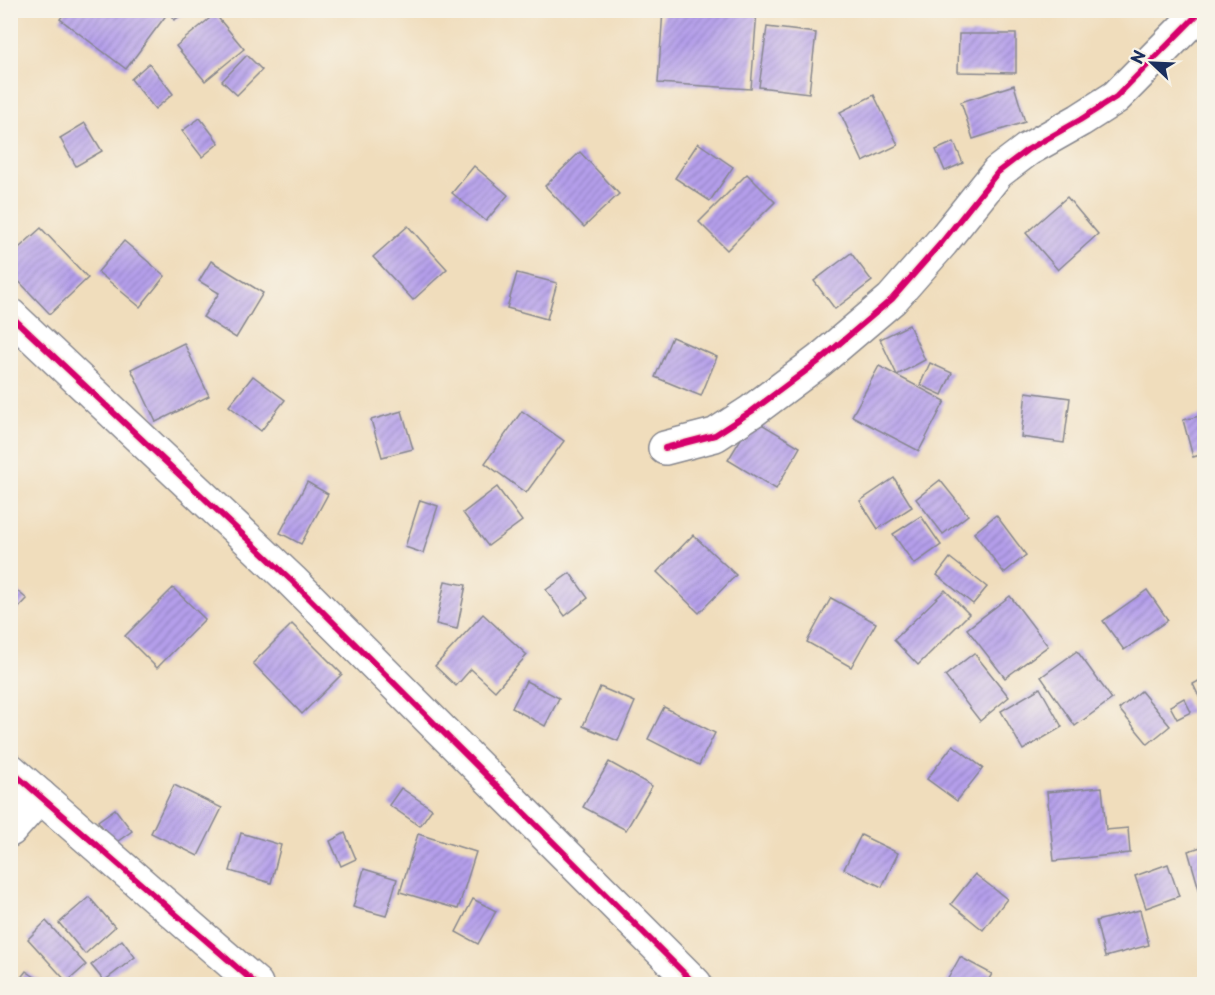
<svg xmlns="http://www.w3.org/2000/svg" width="1215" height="995" font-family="'Playpen Sans',sans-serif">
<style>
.building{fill:url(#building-hatch)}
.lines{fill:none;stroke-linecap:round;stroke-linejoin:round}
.minor-casing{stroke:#86868d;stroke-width:36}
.minor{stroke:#fff;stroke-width:33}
.cycleway-casing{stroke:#f7f3e8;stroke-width:10}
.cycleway{stroke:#d6006c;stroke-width:6}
</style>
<defs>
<pattern id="building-hatch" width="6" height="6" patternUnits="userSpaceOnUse" patternTransform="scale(1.5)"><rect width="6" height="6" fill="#b59feb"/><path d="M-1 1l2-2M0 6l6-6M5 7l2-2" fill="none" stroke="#9282c2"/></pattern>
</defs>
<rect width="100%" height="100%" fill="#f7f3e8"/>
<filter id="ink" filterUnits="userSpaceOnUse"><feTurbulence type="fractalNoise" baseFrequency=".0167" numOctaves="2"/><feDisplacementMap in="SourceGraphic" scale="12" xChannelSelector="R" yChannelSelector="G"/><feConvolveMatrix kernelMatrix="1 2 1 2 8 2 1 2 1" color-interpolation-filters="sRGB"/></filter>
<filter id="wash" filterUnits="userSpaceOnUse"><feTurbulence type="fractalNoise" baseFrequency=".008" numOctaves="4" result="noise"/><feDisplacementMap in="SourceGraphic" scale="24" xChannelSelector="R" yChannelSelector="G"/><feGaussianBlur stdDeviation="1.35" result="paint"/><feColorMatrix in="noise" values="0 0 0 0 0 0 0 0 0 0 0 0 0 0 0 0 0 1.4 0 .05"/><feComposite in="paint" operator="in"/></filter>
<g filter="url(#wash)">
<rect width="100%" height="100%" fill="#f0ddbc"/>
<g id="blocks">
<g class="building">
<polygon points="67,10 163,10 167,14 126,69 60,19"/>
<polygon points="169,10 190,10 174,20"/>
<polygon points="663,10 757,10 751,89 658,83"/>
<polygon points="215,14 244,49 205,81 176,46"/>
<polygon points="767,27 816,33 809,93 759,87"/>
<polygon points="959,34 1016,34 1016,73 958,72"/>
<polygon points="247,55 262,70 237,95 222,81"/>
<polygon points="149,63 173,94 155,109 131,79"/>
<polygon points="1014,85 1025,122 973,139 961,102"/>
<polygon points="874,95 898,145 863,162 840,112"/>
<polygon points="200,118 219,143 202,157 182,131"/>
<polygon points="85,123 102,151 76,166 60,138"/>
<polygon points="954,142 963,163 945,171 936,150"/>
<polygon points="698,143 733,167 710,201 675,178"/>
<polygon points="580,152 619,194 584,227 545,186"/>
<polygon points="474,166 508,195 486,221 452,193"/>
<polygon points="747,174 775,202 727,250 699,222"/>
<polygon points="1067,197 1098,234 1058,270 1026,233"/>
<polygon points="408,226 447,269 413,300 373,257"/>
<polygon points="41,228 88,278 50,314 10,272 10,256"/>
<polygon points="124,241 165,276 140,307 98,272"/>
<polygon points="851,253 872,281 835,309 814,281"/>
<polygon points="211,261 263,293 236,338 203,317 219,293 199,281"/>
<polygon points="517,273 557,283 547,319 507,308"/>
<polygon points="909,325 925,360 897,375 880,339"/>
<polygon points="672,337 717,357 701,396 655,377"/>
<polygon points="184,343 209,396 156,422 131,369"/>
<polygon points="930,363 952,373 942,395 920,385"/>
<polygon points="879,366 945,401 919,451 852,416"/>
<polygon points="253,376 285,400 261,431 229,406"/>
<polygon points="1026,392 1070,398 1064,443 1021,437"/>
<polygon points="402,411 413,449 382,457 371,420"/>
<polygon points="522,411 564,441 526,493 485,463"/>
<polygon points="1204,415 1204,454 1193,457 1183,420"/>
<polygon points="753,419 800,447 776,489 728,460"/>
<polygon points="894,478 912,507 878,529 860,501"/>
<polygon points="940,480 968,515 943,534 916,499"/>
<polygon points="307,482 328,494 301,544 280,533"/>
<polygon points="497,487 522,521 488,546 463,513"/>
<polygon points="420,500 438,506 423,553 405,547"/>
<polygon points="996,515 1026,555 1004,573 974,533"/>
<polygon points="921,516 941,545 914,564 893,534"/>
<polygon points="693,535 736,575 699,613 657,572"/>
<polygon points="950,558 987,587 973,604 937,575"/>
<polygon points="570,573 588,598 565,616 546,590"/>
<polygon points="445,581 466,585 457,629 436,624"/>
<polygon points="10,585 27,599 10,617"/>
<polygon points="173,588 205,619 157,668 125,636"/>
<polygon points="945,590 969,614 918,665 894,640"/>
<polygon points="1147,590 1168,620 1124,650 1103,621"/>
<polygon points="1010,596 1048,646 1005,678 967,629"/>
<polygon points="831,598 876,623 851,667 807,642"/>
<polygon points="483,614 527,655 495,691 471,669 456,686 435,666"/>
<polygon points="292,624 342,674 302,714 253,663"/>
<polygon points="1077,651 1112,699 1075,726 1041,677"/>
<polygon points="974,653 1009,697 980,721 945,676"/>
<polygon points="1204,678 1204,707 1193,684"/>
<polygon points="526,681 559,698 545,726 512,708"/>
<polygon points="600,687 635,702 618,741 583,726"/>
<polygon points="1040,688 1062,727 1023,750 1001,711"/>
<polygon points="1141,691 1170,726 1148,744 1119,709"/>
<polygon points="1184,698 1191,712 1177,719 1170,706"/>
<polygon points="664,707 715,733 699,765 648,739"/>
<polygon points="953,745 983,768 957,801 927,779"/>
<polygon points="609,762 652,786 626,830 583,807"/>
<polygon points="174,785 222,808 198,856 151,833"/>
<polygon points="1102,787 1106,830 1128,828 1130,853 1054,861 1047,792"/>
<polygon points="401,788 432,809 420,826 389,805"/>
<polygon points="115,809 132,831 114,844 98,821"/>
<polygon points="241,833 281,845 271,883 230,871"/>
<polygon points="345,833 356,859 341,866 330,841"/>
<polygon points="418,834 476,852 458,909 400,892"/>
<polygon points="861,835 898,853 882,887 844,869"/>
<polygon points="1204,846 1204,903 1203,903 1188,851"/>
<polygon points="1168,864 1179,896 1146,908 1135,876"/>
<polygon points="364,869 397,879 386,916 353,907"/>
<polygon points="975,874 1007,899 983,930 951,904"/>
<polygon points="89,897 115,927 85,954 59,923"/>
<polygon points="473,899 496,911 478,944 456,932"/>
<polygon points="1140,910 1149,945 1105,957 1096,921"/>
<polygon points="46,921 86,965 67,982 28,939"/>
<polygon points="122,940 135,957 104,981 91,965"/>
<polygon points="960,957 992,974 986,984 945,984"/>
<polygon points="26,971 45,984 16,984"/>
</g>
</g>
</g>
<g filter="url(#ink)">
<use href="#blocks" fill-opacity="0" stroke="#86868d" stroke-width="1.5"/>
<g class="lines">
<g class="minor-casing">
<g id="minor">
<polyline points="10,315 291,580 695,984"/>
<polyline points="665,448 715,435 752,411 819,361 892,299 942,242 998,172 1027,150 1080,120 1116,97 1202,10"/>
<polyline points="10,770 256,984"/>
<polyline points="10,830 40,796"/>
</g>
</g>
<use href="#minor" class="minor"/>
<g class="cycleway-casing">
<g id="cycleway">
<polyline points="10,315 291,580 695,984"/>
<polyline points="665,448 715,435 752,411 819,361 892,299 942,242 998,172 1027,150 1080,120 1116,97 1202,10"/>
<polyline points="10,770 256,984"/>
</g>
</g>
<use href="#cycleway" class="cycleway"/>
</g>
</g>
<rect width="1215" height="995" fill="none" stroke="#f7f3e8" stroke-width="36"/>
<g transform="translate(1152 63) rotate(293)" stroke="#f7f3e8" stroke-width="4.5" paint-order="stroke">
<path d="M0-4.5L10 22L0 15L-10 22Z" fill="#1b2f5e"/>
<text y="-9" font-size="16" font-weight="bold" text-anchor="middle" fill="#1b2f5e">N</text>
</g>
</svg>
